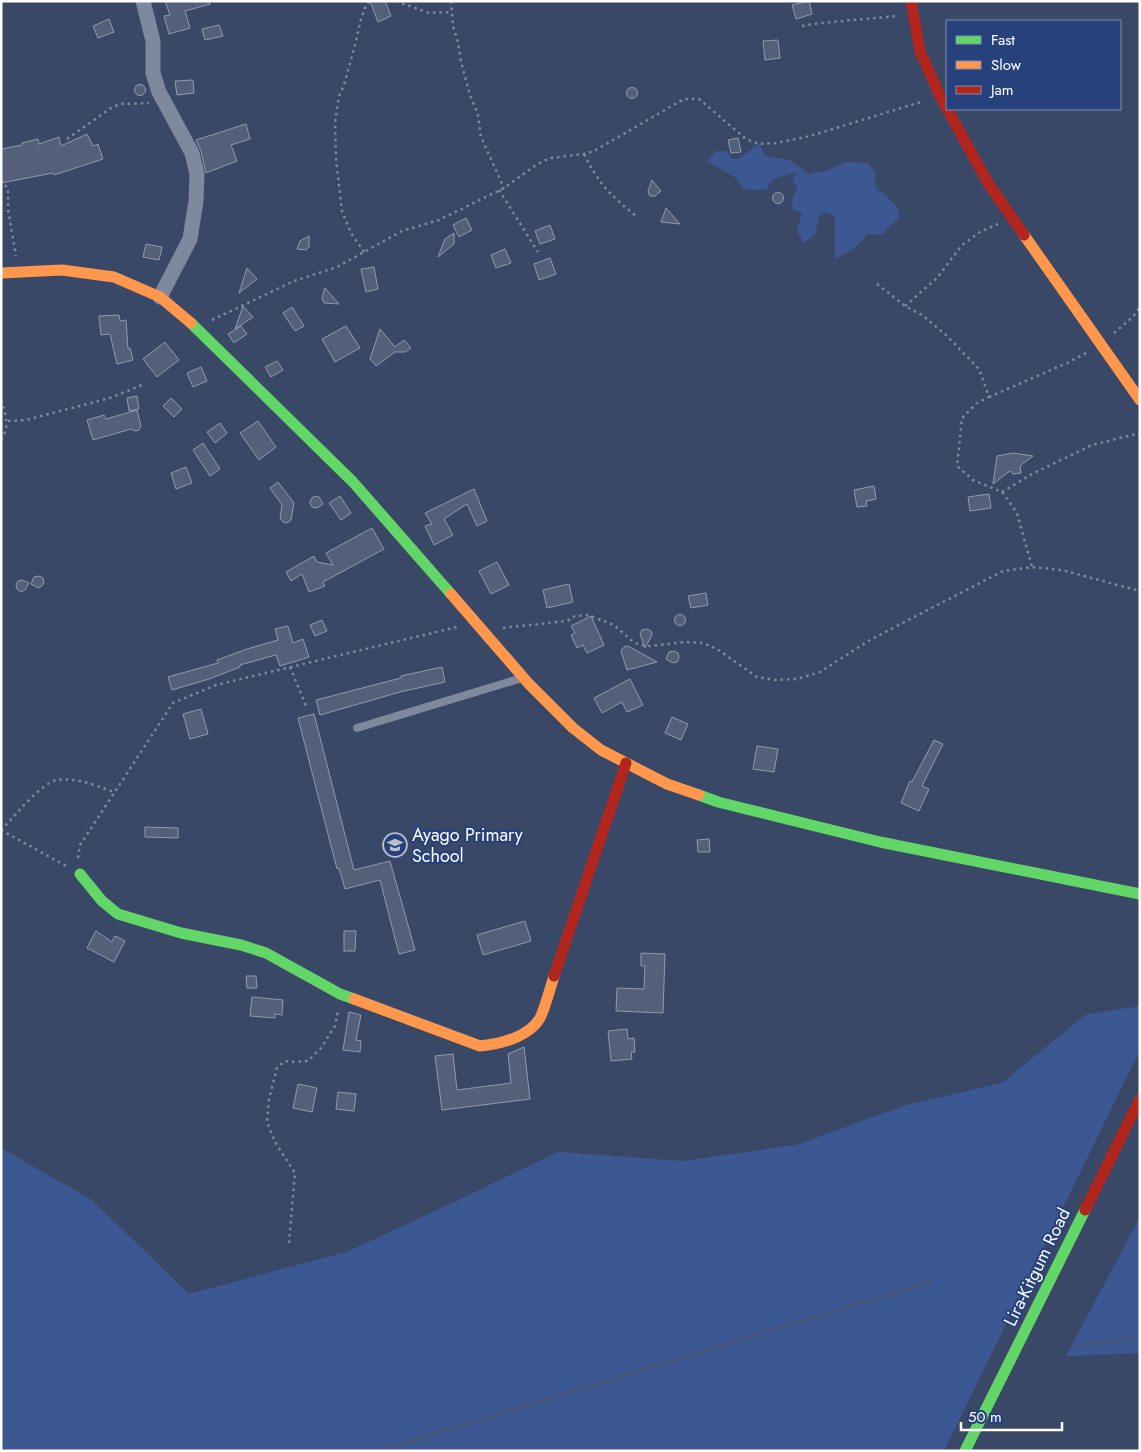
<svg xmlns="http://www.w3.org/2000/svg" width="1141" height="1452" font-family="Jost,sans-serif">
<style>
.green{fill:#3c5893}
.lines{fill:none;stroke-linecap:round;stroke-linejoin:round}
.stream{stroke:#445781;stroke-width:4}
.building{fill:#546079;stroke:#919aad}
.path{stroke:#7e899e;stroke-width:2.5;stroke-dasharray:2.5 4;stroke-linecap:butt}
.lane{stroke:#7e899e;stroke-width:8}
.street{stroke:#7e899e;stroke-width:15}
.fast{stroke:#63d668;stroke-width:11}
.slow{stroke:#ff974d;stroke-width:11}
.jam{stroke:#b3261e;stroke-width:11}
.labels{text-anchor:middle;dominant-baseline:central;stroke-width:4;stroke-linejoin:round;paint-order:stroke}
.poi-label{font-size:18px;fill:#fff;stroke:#26417b;text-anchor:start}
.street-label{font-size:18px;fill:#fff;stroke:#26417b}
</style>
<rect width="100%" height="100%" fill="#3a4867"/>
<g class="green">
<path d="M759 144 765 156 790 160 810 175 816 172 827 171 846 162 868 163 876 174 875 183 877 190 886 195 898 209 900 217 881 235 867 234C859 246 849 253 835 259V216L825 212 819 217 815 235 804 243 797 231 802 213 793 210 792 200 798 186 792 182 797 172 773 179 766 190 743 189 736 178 707 161 716 151H726L732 159 739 158Z"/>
<polygon points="1140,1006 1140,1050 944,1451 1,1451 1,1148 92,1200 189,1294 346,1252 429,1214 558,1152 683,1161 796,1145 906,1105 1002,1083 1085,1015"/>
<polygon points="1140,1217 1140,1353 1066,1356"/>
</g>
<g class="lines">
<g class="stream">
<polyline points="1080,1346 1140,1337"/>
<polyline points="404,1443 930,1282"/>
<polyline points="376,1451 404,1443 405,1451"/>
</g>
</g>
<g class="building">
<polygon points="165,1 209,1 210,4 185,11 190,28 169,34 164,16 170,15"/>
<polygon points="370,1 385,1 391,16 378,22"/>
<polygon points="809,1 812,14 796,19 792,5"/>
<polygon points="109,19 114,32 98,38 93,26"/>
<polygon points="219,25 223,36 205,40 202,29"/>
<polygon points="778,40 780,58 765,60 763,41"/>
<polygon points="193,80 194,93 177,95 175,81"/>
<circle cx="140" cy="90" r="5.5"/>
<circle cx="632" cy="93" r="5.5"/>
<polygon points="246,124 250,139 231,145 237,161 206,173 201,151 196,140"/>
<polygon points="87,134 93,146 98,144 103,159 54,175 53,173 1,183 1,149 22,145 22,143 38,139 39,144 59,137 61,146"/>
<polygon points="738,138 741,152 731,153 728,140"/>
<polygon points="652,180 661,191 655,196 650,196 648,191"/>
<circle cx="778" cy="198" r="5.5"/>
<polygon points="666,208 680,224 661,222"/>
<polygon points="466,218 472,230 459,237 453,225"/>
<polygon points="550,225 555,239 540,244 535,231"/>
<polygon points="454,233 454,244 438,257 445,239"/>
<polygon points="309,236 309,247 306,250 297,249 300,241"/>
<polygon points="146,244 162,247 159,260 143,257"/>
<polygon points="505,249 511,263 496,268 491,255"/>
<polygon points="550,258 556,274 539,280 534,264"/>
<polygon points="374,267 378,289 366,292 361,269"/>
<polygon points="247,268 257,279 239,293"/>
<polygon points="325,288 339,304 324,303 322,298"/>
<polygon points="243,306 253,317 235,329"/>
<polygon points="292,307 304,326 295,331 283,313"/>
<polygon points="119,315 120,321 126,320 128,349 130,348 133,360 117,364 110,334 101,335 99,316"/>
<polygon points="241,326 247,334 234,343 228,334"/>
<polygon points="346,326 360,348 335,362 322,339"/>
<polygon points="380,329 395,347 404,340 411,348 405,352 395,352 376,366 370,359"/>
<polygon points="165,342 179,360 157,377 143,359"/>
<polygon points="277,361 283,370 271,377 265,367"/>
<polygon points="201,367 207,381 193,387 187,373"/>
<polygon points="137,396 139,409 129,411 127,398"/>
<polygon points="171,398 182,409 174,417 163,406"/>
<polygon points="137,410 141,426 139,430 135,431 131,429 93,440 87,420 104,415 106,419"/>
<polygon points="258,421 276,447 259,460 240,433"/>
<polygon points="220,423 227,433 215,443 207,432"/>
<polygon points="203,443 220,469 210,476 193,450"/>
<polygon points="1013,453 1033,456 1020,466 1021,473 1013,474 1010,471 993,484 997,456"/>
<polygon points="186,467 192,483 176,489 171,473"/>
<polygon points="278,482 294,503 291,520 287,523 283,522 280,518 282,505 270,488"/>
<polygon points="874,486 876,499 866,501 867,506 857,507 854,490"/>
<polygon points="474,489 487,521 477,526 467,504 444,519 453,535 434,545 425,526 432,524 425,513"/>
<polygon points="989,494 991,508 970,511 968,497"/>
<polygon points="314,496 319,497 323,504 317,508 312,507 310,503 311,499"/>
<polygon points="340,496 351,513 341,520 329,503"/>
<polygon points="372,528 384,549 323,582 325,586 309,592 302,574 291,581 286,572 314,556 317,562 333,565 326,553"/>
<polygon points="497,562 509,585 491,594 479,571"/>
<polygon points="39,576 43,578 44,582 42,586 38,588 31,584 34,577"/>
<polygon points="22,580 29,583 25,590 21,592 17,589 16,585 18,581"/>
<polygon points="569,584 573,602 547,608 543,590"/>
<polygon points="706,593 708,605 691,608 688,596"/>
<circle cx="680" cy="620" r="5.5"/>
<polygon points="591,616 604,645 587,653 583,645 577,648 571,635 575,633 571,626"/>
<polygon points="322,620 327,631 315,636 310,625"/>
<polygon points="288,626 293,643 303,639 309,657 280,666 276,655 240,665 240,667 209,679 172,690 168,677 218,663 217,660 247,649 278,640 275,629"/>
<polygon points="647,629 651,631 652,635 645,648 640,634 642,630"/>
<polygon points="628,646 657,662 627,670 621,651 624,647"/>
<polygon points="674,651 678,653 679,658 677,662 673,663 666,659 669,652"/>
<polygon points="442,667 445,682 400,692 320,715 316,700 401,678 401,676"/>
<polygon points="630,679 643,705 627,712 622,702 602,713 594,698"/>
<polygon points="201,709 208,734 190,739 183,714"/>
<polygon points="314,714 354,870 390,861 415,950 399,954 380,880 345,889 339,868 337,869 298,718"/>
<polygon points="672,717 688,724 681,740 665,733"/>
<polygon points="934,740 943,744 922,786 929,789 919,811 901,803 910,781 912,782"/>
<polygon points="757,746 778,749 774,772 753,769"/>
<polygon points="145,827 178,828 178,838 145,837"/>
<polygon points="709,839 710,852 698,852 697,840"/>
<polygon points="525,921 531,941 483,955 477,935"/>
<polygon points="96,931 112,942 115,936 125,941 114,962 87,948"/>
<polygon points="344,931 356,931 355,951 344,951"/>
<polygon points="641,953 665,954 663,1013 616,1011 617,988 644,989 645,966 641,966"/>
<polygon points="246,976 256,976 257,988 247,988"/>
<polygon points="252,997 283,1000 282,1015 275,1014 275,1018 250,1016"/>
<polygon points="349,1012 361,1015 356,1040 361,1041 360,1052 343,1050"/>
<polygon points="627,1029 628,1039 634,1038 635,1052 631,1052 632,1059 611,1061 608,1031"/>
<polygon points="524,1047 530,1099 442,1110 435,1056 453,1054 457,1090 511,1083 508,1054"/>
<polygon points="298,1084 317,1088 312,1112 293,1108"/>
<polygon points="338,1092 356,1094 354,1111 336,1109"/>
</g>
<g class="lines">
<g class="path">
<polyline points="396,1 429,13 452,12"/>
<polyline points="451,1 453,26 458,42 461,62 470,95 478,115 481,137 504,188"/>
<polyline points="802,26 821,23 897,16"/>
<polyline points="67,139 111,108 120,104 149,103"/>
<path d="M584 154C599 184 610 195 636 216"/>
<polyline points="1,180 8,189 8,209 16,256"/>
<polyline points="499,190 538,252"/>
<polyline points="364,252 351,233 342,211 336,159 335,122 339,96 344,85 355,45 361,19 366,5 370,1"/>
<polyline points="877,284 905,306 922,315 946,335 979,369 989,397 977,403 962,418 957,466 973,480 1002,492 1017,513 1032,567"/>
<polyline points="905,306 937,278 962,245 980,232 998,224"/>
<polyline points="212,320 294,281 337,267 402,231 439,220 504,188 536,165 550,158 584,154 594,151 684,99 699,99 746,139 759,144 776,143 810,136 924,101"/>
<polyline points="1114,333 1133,317 1140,307"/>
<polyline points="989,397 1067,363 1088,352"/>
<path d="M1 400C6 415 10 426 1 440"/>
<polyline points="8,421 26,420 110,398 142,385"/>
<polyline points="1002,492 1032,474 1092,445 1140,433"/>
<polyline points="503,628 567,621 575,616 588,615 614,625 631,640 639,645 650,646 685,642 703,643 717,649 757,677 776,680 797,679 820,672 870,640 1003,571 1032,567 1062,570 1140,591"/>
<polyline points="290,667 306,706"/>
<path d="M1 830C13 818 42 782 57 780 76 777 97 786 114 792"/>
<polyline points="1,830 66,866"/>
<polyline points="78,858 80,845 173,703 216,685 457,627"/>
<polyline points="289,1243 295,1173 275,1142 267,1122 269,1099 277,1068 285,1061 296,1062 308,1061 321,1048 335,1026 338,1011"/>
</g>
<polyline class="lane" points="357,728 522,678"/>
<polyline class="street" points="143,1 153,41 153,73 159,92 192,153 197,174 196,201 190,239 160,297"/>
<g class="fast">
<polyline points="191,323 353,482 451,594"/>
<polyline points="699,795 718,802 880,842 1140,894"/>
<polyline points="80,874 102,901 118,914 181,933 241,945 266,953 340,994 354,999"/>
<polyline points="965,1451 1085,1210"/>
</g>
<g class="slow">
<polyline points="1024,235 1140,400"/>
<polyline points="1,273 62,270 114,277 160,297 191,323"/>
<polyline points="451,594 529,684 573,728 601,750 667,784 699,795"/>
<path d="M354 999 480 1046C500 1044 531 1037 541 1016 546 1004 550 989 554 976"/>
</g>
<g class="jam">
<polyline points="911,1 920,51 940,96 988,183 1024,235"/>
<polyline points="554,976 626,763"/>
<polyline points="1085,1210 1140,1099"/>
</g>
</g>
<defs>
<g id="school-ring" transform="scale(1.25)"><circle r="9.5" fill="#26417b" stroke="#babfca" stroke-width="1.5"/><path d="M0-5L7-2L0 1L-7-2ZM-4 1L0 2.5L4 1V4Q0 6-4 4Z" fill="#babfca"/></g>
</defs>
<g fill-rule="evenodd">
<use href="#school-ring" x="395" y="845"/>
</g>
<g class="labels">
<g class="poi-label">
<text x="412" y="835">Ayago Primary<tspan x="412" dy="21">School</tspan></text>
</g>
<g class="street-label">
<text transform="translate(1037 1267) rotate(-64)">Lira-Kitgum Road</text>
</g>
</g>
<rect width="1141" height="1452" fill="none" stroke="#ffffff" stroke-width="5"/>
<rect x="946" y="20" width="175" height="90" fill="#26417b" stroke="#7d8db0"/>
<rect x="956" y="36" width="25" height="8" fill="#63d668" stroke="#7d8db0"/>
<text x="991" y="45" font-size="15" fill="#ffffff">Fast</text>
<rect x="956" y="61" width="25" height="8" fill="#ff974d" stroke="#7d8db0"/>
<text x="991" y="70" font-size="15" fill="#ffffff">Slow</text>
<rect x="956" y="86" width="25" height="8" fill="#b3261e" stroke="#7d8db0"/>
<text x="991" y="95" font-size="15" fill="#ffffff">Jam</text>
<path d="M961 1422v8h101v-8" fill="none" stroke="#ffffff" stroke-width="2.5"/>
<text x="968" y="1422" font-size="15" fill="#ffffff" stroke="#26417b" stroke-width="4" paint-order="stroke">50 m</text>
</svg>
